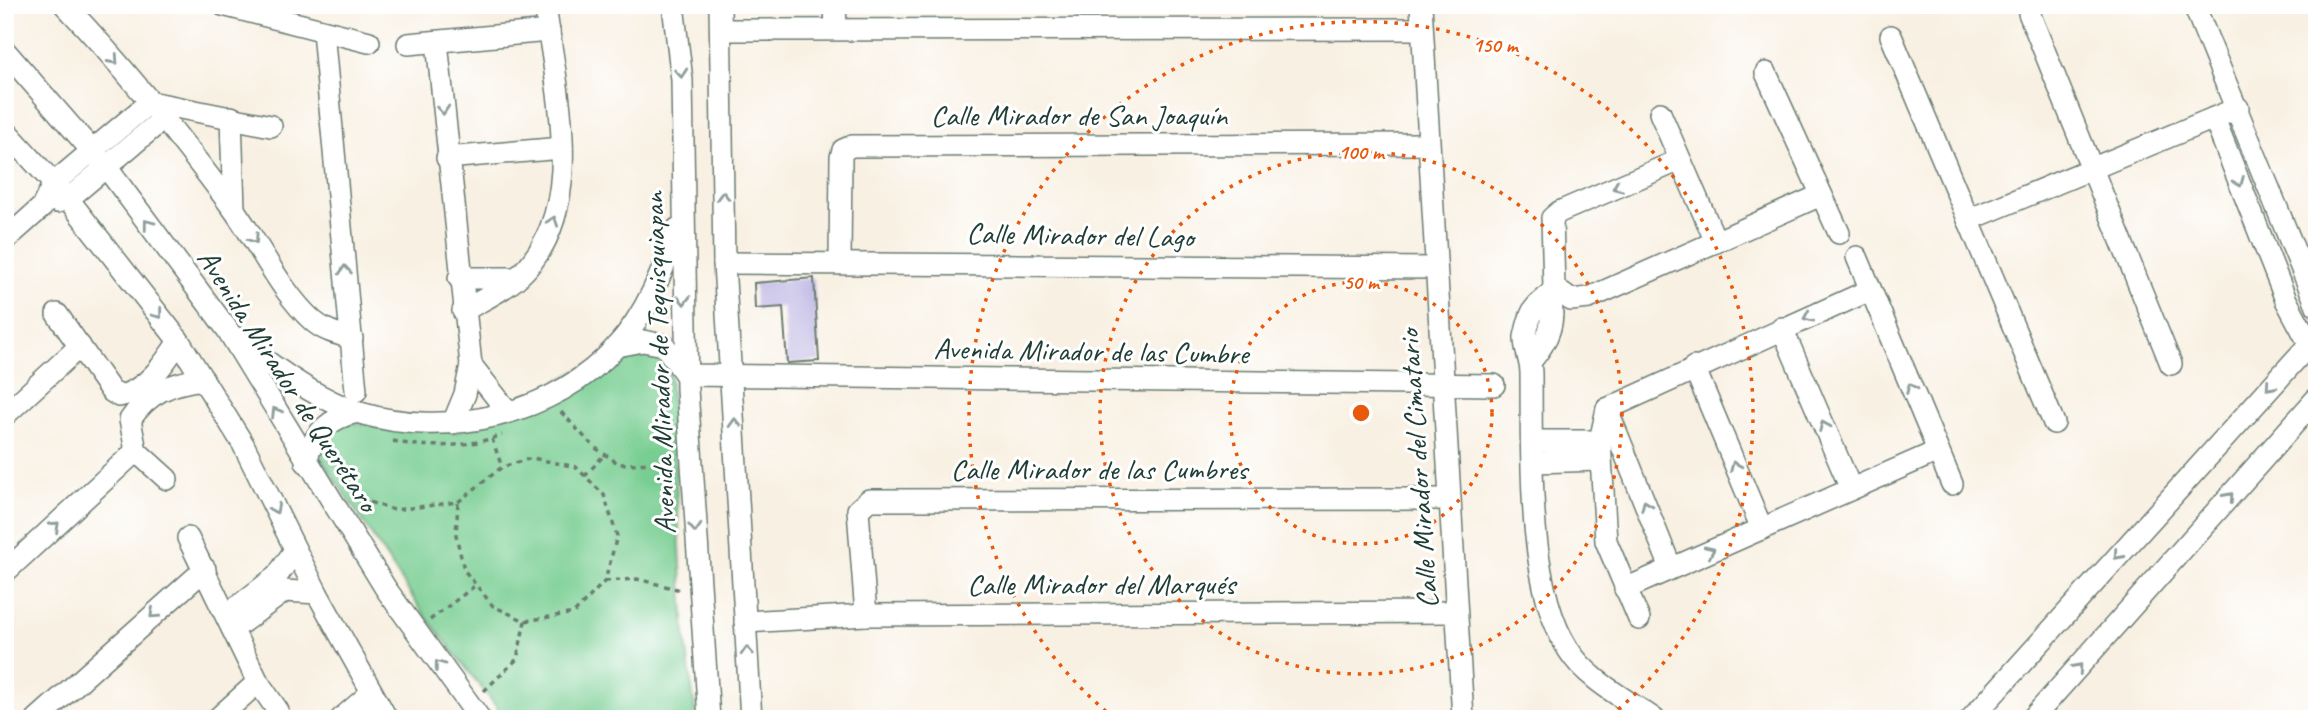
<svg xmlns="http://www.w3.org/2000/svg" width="2322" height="724" font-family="Caveat,sans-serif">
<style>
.green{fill:#78ce92;stroke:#4c8663;stroke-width:2}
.building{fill:#bab2e1}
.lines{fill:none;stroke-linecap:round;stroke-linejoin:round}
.minor-casing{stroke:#6b7c71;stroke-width:24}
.path{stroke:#6b7c71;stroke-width:3.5;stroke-dasharray:5 5;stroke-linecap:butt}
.minor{stroke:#fff;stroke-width:21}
.oneway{stroke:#8f9e9a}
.ring{fill:none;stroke:#e8590c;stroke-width:3.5;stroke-dasharray:3.5 7}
.labels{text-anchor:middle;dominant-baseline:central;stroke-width:6;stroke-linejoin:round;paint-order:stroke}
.street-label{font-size:30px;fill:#1f3d34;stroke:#fff}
.centre{fill:#e8590c;stroke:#fff;stroke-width:3.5}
.ring-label{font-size:21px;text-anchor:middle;font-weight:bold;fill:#e8590c;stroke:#fff;stroke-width:6;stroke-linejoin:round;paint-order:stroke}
</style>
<rect width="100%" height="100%" fill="#fff"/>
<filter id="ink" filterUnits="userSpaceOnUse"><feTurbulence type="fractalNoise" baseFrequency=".0143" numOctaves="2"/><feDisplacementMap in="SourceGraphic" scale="14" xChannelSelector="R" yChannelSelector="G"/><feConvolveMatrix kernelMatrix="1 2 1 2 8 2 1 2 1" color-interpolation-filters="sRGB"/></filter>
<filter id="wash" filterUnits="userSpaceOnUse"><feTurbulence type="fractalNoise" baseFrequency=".00686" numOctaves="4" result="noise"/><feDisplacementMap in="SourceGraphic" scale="28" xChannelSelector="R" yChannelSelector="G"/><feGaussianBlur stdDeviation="1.57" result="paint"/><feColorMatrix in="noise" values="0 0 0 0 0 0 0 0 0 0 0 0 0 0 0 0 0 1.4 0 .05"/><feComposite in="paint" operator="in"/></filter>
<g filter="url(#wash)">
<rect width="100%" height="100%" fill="#f8f0e2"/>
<polygon class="green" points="629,345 669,356 685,636 696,719 506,719 423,613 319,455 322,435 340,422 457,432"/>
<g id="blocks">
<polygon class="building" points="814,278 819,361 787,363 783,307 755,309 754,283"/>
</g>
</g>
<g filter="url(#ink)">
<use href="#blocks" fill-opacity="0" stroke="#6b7c71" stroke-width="2"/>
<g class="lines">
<g class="minor-casing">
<g id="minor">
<path d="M65 5C125 68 180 137 232 207 258 242 281 293 313 321 324 331 338 334 352 338"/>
<polyline points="223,5 369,42"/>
<polyline points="673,5 682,80 687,389 709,719"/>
<polyline points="720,5 724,263 751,719"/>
<polyline points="835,5 836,28"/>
<polyline points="1421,5 1463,719"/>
<polyline points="2194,5 2317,306"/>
<polyline points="2029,13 2171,364"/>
<polyline points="721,30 1422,29"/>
<polyline points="323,31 356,391"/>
<polyline points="1891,36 2054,423"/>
<polyline points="437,42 471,365 465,394 453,423"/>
<polyline points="408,44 549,31"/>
<polyline points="5,51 107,168 227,329 386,589 480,719"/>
<polyline points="1766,73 1839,233"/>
<polyline points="1660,113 1716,242"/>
<polyline points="231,117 234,209"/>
<polyline points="2214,118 2286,300 2309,343"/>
<polyline points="5,130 68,199 179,341 243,444 317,593 387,719"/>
<polyline points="447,158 562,148"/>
<polyline points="57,202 68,199 163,119"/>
<polyline points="1968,220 2238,108"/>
<polyline points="5,240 42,207 54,183 150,102 271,126"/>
<polyline points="1857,257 1952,484"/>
<polyline points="840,261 841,157 843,150 852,146 1427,144"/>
<polyline points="724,263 1435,268"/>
<polyline points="459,278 515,278"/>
<polyline points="1554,288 1571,300 1589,298 1821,195"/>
<path d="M463 311C480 301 503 291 518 277 588 213 557 95 546 12"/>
<path d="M57 314 111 391 119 396C146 391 165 363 179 341"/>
<polyline points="1782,328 1851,489"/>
<path d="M237 338C272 367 316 399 360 413 447 439 554 415 616 347 646 315 664 269 677 229"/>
<polyline points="617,346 643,341 664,345 686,375 1494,385"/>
<path d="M1531 361C1548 340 1556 323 1550 296"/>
<polyline points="471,365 508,412"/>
<polyline points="1694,367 1762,529"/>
<polyline points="1607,409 1671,568"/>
<polyline points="5,415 80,346"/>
<polyline points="1532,441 1600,441"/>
<path d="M306 462C313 433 329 418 358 412"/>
<polyline points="1534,462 1600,460"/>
<path d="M167 479 136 451 130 420C148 392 171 383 203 379"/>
<polyline points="188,538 258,682 278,711"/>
<polyline points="5,572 136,451"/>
<polyline points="1625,589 1938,451"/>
<polyline points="227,615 277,576 295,550"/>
<polyline points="866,615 858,510 869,500 1449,499"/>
<polyline points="1639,619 1606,541 1600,441 1607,409 1870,290"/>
<polyline points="745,622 866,615 1456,612"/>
<polyline points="233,629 285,591 317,593"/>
<polyline points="37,719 205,569"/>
<polyline points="217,719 258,682"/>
<polyline points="341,719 371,693"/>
<path d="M1654 719C1626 699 1586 679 1568 649 1526 585 1532 450 1531 373 1531 361 1524 347 1525 337 1527 328 1530 313 1536 307 1543 299 1549 298 1554 288L1552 218 1559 212 1680 160"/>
<polyline points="1971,719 2317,336"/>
<polyline points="2032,719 2317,398"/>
</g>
</g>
<g class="path">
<polyline points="561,412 594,447 619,464 672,463"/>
<polyline points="492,439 502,467"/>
<path d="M393 441C426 449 471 447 502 435"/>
<polyline points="585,476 605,454"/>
<polyline points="351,496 394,510 458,502 502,467 532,458 576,467 604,495 617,536 605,581 574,613 525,621 493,606 464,570 456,535 458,502"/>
<polyline points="605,581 637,579 681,590"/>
<polyline points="430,620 476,585"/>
<polyline points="484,691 517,659 525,621"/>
</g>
<use href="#minor" class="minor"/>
</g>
<defs><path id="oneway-chevron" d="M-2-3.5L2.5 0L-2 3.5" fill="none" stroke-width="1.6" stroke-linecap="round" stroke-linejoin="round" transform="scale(1.75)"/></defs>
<g class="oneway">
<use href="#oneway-chevron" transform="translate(114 60) rotate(48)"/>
<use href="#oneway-chevron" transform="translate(681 73) rotate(85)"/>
<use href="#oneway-chevron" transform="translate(443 110) rotate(85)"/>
<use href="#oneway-chevron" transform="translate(2239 182) rotate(68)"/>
<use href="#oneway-chevron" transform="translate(1617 187) rotate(157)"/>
<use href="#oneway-chevron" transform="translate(723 196) rotate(-91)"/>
<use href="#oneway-chevron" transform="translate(553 221) rotate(-71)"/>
<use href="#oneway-chevron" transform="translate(148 224) rotate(-127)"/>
<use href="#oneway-chevron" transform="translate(254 239) rotate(56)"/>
<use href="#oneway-chevron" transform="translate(345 270) rotate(-95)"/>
<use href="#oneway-chevron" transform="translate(684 300) rotate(89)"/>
<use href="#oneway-chevron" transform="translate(158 314) rotate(52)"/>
<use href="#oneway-chevron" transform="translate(1808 317) rotate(156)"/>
<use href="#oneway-chevron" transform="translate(2270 386) rotate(132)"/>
<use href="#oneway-chevron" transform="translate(1911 388) rotate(-113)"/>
<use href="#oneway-chevron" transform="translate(276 412) rotate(-121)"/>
<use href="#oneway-chevron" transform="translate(735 423) rotate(-92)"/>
<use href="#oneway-chevron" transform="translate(1824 426) rotate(-113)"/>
<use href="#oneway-chevron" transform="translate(1735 466) rotate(-113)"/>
<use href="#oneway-chevron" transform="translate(2229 497) rotate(-48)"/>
<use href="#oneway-chevron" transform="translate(1646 505) rotate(-112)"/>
<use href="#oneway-chevron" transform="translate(275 509) rotate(64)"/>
<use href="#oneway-chevron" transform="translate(55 526) rotate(-43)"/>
<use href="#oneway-chevron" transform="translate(695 528) rotate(87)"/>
<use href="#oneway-chevron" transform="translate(1710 551) rotate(-24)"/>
<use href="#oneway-chevron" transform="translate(2118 555) rotate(132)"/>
<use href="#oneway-chevron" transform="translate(154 614) rotate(138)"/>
<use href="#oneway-chevron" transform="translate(747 651) rotate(-93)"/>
<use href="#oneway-chevron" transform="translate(439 665) rotate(-127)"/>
<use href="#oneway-chevron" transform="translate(2078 668) rotate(-48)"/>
</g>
</g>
<g class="ring">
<circle cx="1361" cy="413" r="131"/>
<circle cx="1361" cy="413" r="261"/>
<path d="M1114 718A392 392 0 1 1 1608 718"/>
</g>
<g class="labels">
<g class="street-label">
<text x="1079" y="115">Calle Mirador de San Joaquín</text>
<text transform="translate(1080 235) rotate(1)">Calle Mirador del Lago</text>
<text transform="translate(1091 351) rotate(1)">Avenida Mirador de las Cumbre</text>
<text transform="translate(659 363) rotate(-92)">Avenida Mirador de Tequisquiapan</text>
<text transform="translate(288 380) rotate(57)">Avenida Mirador de Querétaro</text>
<text x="1099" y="469">Calle Mirador de las Cumbres</text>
<text transform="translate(1418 469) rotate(-94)">Calle Mirador del Cimatario</text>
<text x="1101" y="584">Calle Mirador del Marqués</text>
</g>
</g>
<circle cx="1361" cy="413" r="10" class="centre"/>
<g class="ring-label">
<text x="1495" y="52">150 m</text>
<text x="1361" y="159">100 m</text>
<text x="1361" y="289">50 m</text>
</g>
<rect width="2322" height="724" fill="none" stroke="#fff" stroke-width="28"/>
</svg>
